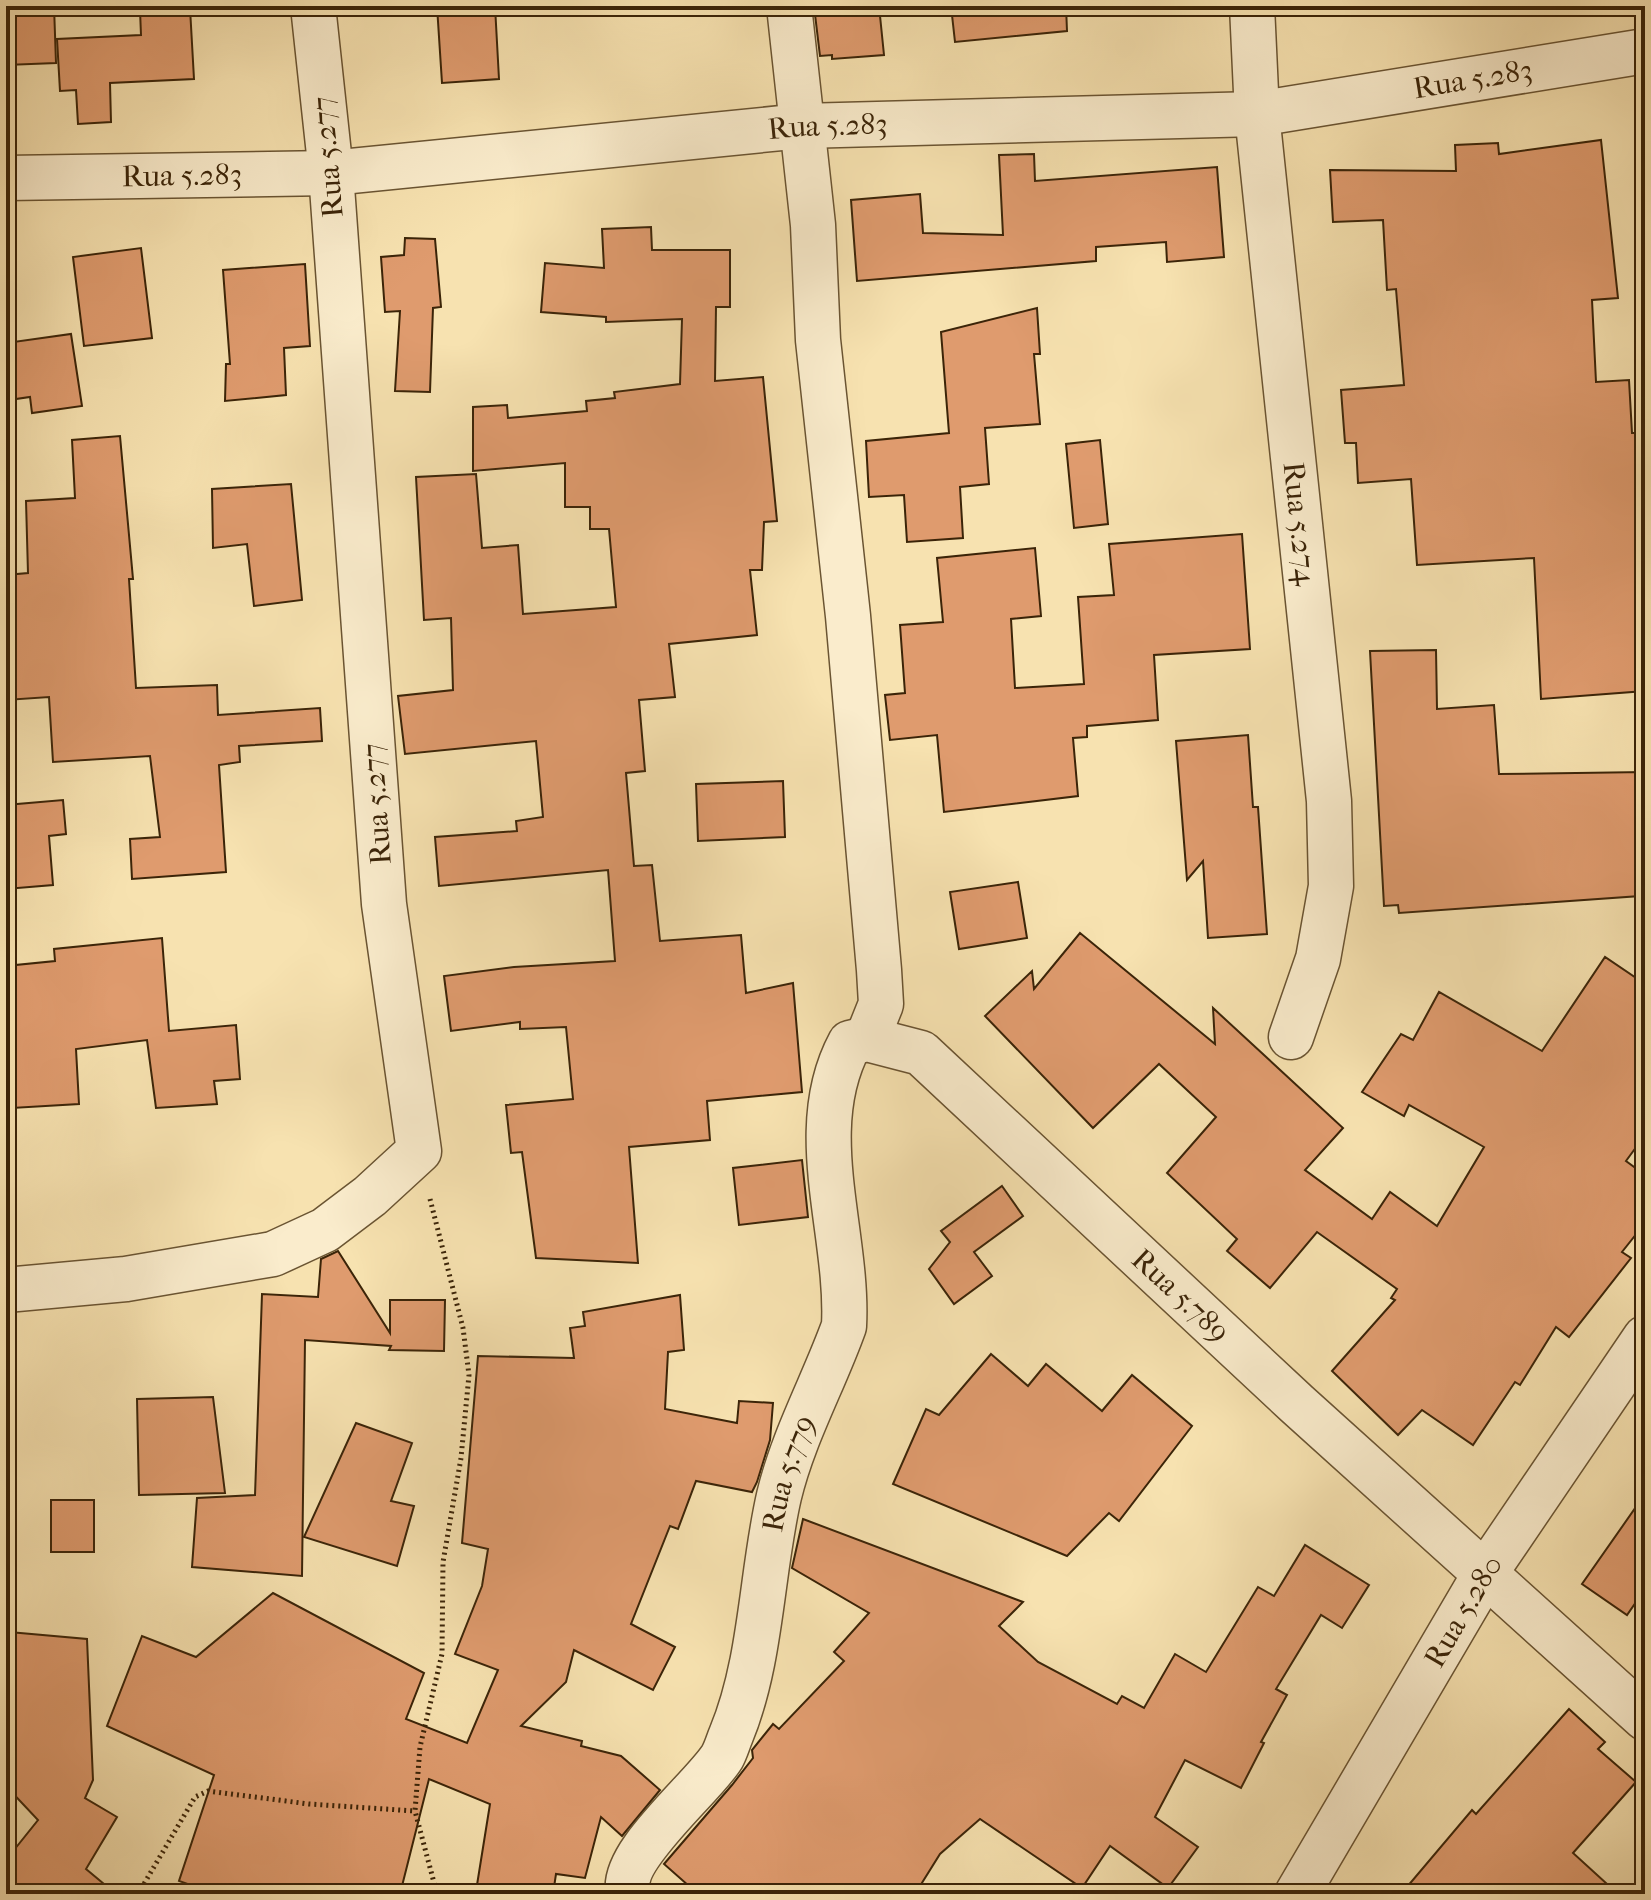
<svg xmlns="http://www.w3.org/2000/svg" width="1651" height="1900" font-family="'IM FELL French Canon',serif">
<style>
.building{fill:#df9b6e;stroke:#3b2408;stroke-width:2}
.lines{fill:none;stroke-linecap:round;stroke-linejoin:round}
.minor-casing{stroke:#6a5432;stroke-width:47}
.path{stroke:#3b2408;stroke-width:5;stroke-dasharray:2 4;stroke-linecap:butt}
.minor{stroke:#faeccc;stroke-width:44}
.labels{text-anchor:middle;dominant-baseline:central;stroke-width:7;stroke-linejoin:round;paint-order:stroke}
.street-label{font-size:30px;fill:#3b2408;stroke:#faeccc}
</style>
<rect width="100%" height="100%" fill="#f7e2b0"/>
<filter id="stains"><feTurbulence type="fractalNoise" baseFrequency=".0025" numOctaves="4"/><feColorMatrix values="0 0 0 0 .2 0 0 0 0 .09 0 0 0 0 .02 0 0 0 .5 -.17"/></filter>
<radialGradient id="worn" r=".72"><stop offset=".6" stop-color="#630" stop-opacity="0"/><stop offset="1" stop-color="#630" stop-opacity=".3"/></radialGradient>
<g class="building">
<polygon points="6,6 54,6 56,63 6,65"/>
<polygon points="437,6 495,6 499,79 442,83"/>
<polygon points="814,6 879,6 884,55 832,59 832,55 820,56"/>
<polygon points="951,6 1066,6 1067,31 955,42"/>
<polygon points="190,8 194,79 110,83 111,122 78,124 76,90 60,91 57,39 141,35 140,10"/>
<polygon points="1601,140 1618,298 1592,300 1596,382 1629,380 1632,433 1645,433 1645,691 1541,699 1534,558 1417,565 1411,479 1358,483 1356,443 1345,443 1341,390 1404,385 1396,289 1387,290 1383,220 1333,222 1330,170 1456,171 1455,145 1498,143 1499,154"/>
<polygon points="1034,154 1035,181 1217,167 1224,257 1167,262 1166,242 1096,247 1096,261 857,281 851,200 920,194 923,233 1003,235 999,155"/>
<polygon points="651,227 652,250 730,250 730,307 716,307 715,381 763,377 777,521 764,522 762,570 750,570 757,635 669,644 675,697 639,700 645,771 626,773 634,866 652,865 660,941 741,935 746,993 793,983 802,1092 707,1101 710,1140 629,1147 638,1263 536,1258 522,1152 511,1153 506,1105 573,1099 566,1027 520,1029 520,1022 451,1031 444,976 514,967 615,961 608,870 439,886 435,837 517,831 516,821 543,817 536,741 405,754 398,696 453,690 451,618 424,620 416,477 476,474 482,548 518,545 523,614 616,607 609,529 590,529 590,507 565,507 565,463 473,471 473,407 507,405 508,418 587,411 586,401 615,398 614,392 680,384 682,319 606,322 606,317 541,312 545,263 604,268 602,229"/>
<polygon points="405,238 435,239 441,307 433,308 430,392 395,391 400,311 385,312 381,257 404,255"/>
<polygon points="141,248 152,338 84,346 73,257"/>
<polygon points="305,264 310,346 284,348 286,395 225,401 226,364 230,364 223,270"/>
<polygon points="1037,308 1040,354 1034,354 1040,424 985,428 989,484 960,487 963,538 907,542 904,495 869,497 866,441 949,433 941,332"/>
<polygon points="71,334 82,406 32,413 30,397 9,400 6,343"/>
<polygon points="120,436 133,579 129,579 136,688 217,685 218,715 320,708 322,741 239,746 240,762 219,765 226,872 132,879 130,839 160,837 150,756 53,762 49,697 6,700 6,575 28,573 26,501 75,498 72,440"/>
<polygon points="1100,440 1108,524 1074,528 1066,444"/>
<polygon points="291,484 302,600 254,606 247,544 213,548 212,489"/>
<polygon points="1242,534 1250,649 1154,655 1158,720 1087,726 1087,737 1073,738 1078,796 944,812 937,735 890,740 885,695 905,693 900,625 943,622 937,558 1035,548 1041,616 1011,619 1015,688 1084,684 1078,597 1114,595 1109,544"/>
<polygon points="1436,650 1437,709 1494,705 1499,774 1645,772 1645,878 1639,878 1640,896 1399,913 1398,905 1384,906 1370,651"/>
<polygon points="1248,735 1253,807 1258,807 1267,934 1208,938 1203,861 1187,880 1176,741"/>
<polygon points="783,781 785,837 698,841 696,784"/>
<polygon points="63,800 66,834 49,836 53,885 6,889 6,805"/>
<polygon points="1018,882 1027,938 959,949 950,892"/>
<polygon points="1080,933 1215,1044 1213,1008 1343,1128 1305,1170 1372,1219 1390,1192 1437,1226 1484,1147 1409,1105 1404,1116 1362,1092 1401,1034 1413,1040 1439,992 1542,1051 1605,957 1645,984 1645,1135 1626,1161 1645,1175 1645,1223 1622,1252 1631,1258 1569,1337 1556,1327 1520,1385 1515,1382 1473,1445 1422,1410 1398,1435 1332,1371 1395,1300 1391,1298 1397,1289 1317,1232 1270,1288 1227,1251 1237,1239 1167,1173 1216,1117 1159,1064 1093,1128 985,1016 1032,971 1034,989"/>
<polygon points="162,938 169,1031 236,1025 240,1079 214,1081 217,1104 156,1108 147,1040 76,1049 79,1104 12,1108 6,966 55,961 54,949"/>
<polygon points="802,1160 808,1217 739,1225 733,1168"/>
<polygon points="1002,1186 1023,1216 974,1252 992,1276 954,1304 929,1269 950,1242 941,1231"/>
<polygon points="338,1251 390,1333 390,1300 445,1300 444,1351 389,1350 391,1346 305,1340 302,1576 192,1567 197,1498 255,1495 262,1294 318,1297 321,1259"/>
<polygon points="680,1295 684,1350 668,1352 665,1409 737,1423 739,1401 773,1403 770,1440 757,1482 752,1492 696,1481 678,1529 670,1526 631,1624 675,1647 653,1690 574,1650 566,1682 521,1726 582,1741 581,1746 621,1756 660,1790 622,1836 601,1817 585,1878 556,1874 553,1894 477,1885 490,1804 429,1779 400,1894 216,1894 179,1881 214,1775 107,1726 142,1636 196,1657 273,1593 424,1673 406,1719 467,1743 498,1670 455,1654 482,1586 488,1549 462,1543 478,1356 574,1358 570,1328 585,1326 583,1312"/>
<polygon points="991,1354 1028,1386 1046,1364 1102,1411 1132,1375 1192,1426 1119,1521 1109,1513 1067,1556 893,1484 926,1409 939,1415"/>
<polygon points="213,1397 225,1493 139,1495 137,1399"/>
<polygon points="356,1423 412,1443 391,1501 414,1506 397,1566 304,1537"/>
<polygon points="1645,1494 1645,1589 1627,1615 1582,1584"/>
<rect x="51" y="1500" width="43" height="52"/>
<polygon points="803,1519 1023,1602 999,1626 1038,1662 1117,1704 1122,1696 1144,1708 1175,1654 1206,1672 1258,1587 1274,1596 1305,1545 1369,1585 1342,1628 1321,1615 1276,1689 1287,1695 1261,1742 1264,1743 1241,1788 1185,1760 1155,1817 1198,1847 1168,1888 1110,1846 1082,1888 980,1819 940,1854 915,1894 698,1894 664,1864 732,1785 753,1758 752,1750 773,1724 779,1729 844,1661 834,1652 869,1613 792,1568"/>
<polygon points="9,1632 87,1639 93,1780 85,1798 117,1817 86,1869 116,1894 22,1894 6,1881 6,1860 38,1820 6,1786"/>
<polygon points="1569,1709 1605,1742 1598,1749 1636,1782 1573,1853 1618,1894 1401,1894 1472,1810 1476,1814"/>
</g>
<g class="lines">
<g class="minor-casing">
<g id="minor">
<polyline points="789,6 813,225 818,340 848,616 879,970 881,1004 867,1039"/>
<path id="s1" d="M1252 6 1257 114 1329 801 1331 886 1318 959 1291 1037"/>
<path id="s2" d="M6 178 331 173 802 126 1257 114 1645 51"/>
<polyline points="6,1290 126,1279 273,1254 325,1230 370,1196 419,1151 384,904 331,173 313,6"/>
<path id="s3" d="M629 1894C616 1858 703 1788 722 1757 726 1750 728 1742 731 1735 762 1660 761 1574 779 1496 793 1437 824 1382 844 1326 849 1233 803 1130 850 1043L867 1039 921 1053 1297 1404 1645 1718"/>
<path id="s4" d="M1297 1894 1486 1572 1645 1338"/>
</g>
</g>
<g class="path">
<polyline points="430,1199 463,1328 469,1375 461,1458 443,1562 442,1654 420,1747 415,1811 437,1894"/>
<polyline points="138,1894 195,1797 208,1791 309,1804 415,1811"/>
</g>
<use href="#minor" class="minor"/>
</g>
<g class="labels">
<g class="street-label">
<text stroke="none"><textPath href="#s2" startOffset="1472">Rua 5.283</textPath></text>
<text stroke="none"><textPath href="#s2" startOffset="824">Rua 5.283</textPath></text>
<text transform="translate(328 157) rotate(-95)">Rua 5.277</text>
<text stroke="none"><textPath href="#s2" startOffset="176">Rua 5.283</textPath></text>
<text stroke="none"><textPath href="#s1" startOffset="520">Rua 5.274</textPath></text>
<text transform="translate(377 804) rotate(-94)">Rua 5.277</text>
<text stroke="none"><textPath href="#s3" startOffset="1336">Rua 5.789</textPath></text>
<text stroke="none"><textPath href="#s3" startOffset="462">Rua 5.779</textPath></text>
<text stroke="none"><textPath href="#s4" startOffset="328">Rua 5.280</textPath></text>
</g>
</g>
<rect width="1651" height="1900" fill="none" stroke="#f7e2b0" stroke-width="32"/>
<rect x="8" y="8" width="1635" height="1884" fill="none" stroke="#3b2408" stroke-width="4"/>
<rect x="16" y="16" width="1619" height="1868" fill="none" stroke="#3b2408" stroke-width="2"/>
<rect width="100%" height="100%" filter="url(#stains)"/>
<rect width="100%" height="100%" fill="url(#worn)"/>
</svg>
